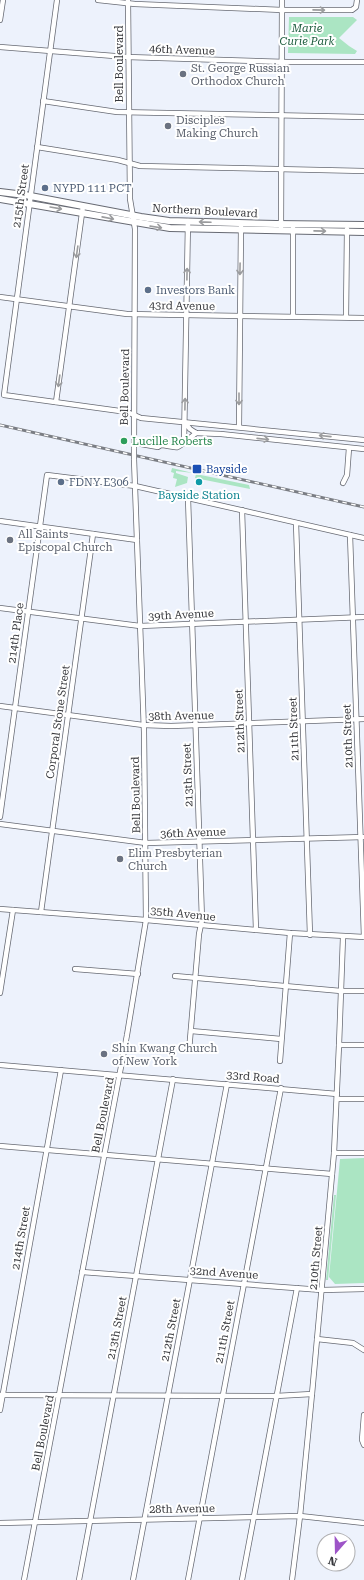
<svg xmlns="http://www.w3.org/2000/svg" width="364" height="1580" font-family="'Roboto Serif',serif">
<style>
.green{fill:#abe5c3}
.lines{fill:none;stroke-linecap:round;stroke-linejoin:round}
.minor-casing{stroke:#676a73;stroke-width:6}
.major-casing{stroke:#676a73;stroke-width:8}
.minor{stroke:#fff;stroke-width:4.5}
.major{stroke:#fff;stroke-width:6}
.rail-casing{stroke:#7b7e84;stroke-width:3}
.rail{stroke:#fff;stroke-width:1.5;stroke-dasharray:4.5;stroke-linecap:butt}
.minor-bridge-casing{stroke:#676a73;stroke-width:6;stroke-linecap:butt}
.minor-bridge{stroke:#fff;stroke-width:4.5}
.oneway{stroke:#9b9c9e}
.worship-dot{fill:#6b7280;stroke:#fff;stroke-width:1.5}
.service-dot{fill:#5c6f8a;stroke:#fff;stroke-width:1.5}
.leisure-dot{fill:#2e9e5b;stroke:#fff;stroke-width:1.5}
.transit-dot{fill:#1a4fb4;stroke:#fff;stroke-width:1.5}
.culture-dot{fill:#0f9aa8;stroke:#fff;stroke-width:1.5}
.labels{text-anchor:middle;dominant-baseline:central;stroke-width:4;stroke-linejoin:round;paint-order:stroke}
.park-label{font-size:11px;font-style:italic;fill:#1c5c3d;stroke:#fff}
.street-label{font-size:11px;fill:#37383c;stroke:#fff}
.worship-label{font-size:11px;fill:#5b616d;stroke:#fff;text-anchor:start}
.service-label{font-size:11px;fill:#4e5e75;stroke:#fff;text-anchor:start}
.leisure-label{font-size:11px;fill:#27864d;stroke:#fff;text-anchor:start}
.transit-label{font-size:11px;fill:#164399;stroke:#fff;text-anchor:start}
.culture-label{font-size:11px;fill:#0d838f;stroke:#fff}
</style>
<rect width="100%" height="100%" fill="#edf2fc"/>
<g class="green">
<polygon points="289,17 353,17 357,20 339,38 349,46 357,51 355,54 288,53"/>
<polygon points="172,468 193,473 176,471 176,473 188,477 187,483 175,487 177,479 173,478 174,473 171,472"/>
<polygon points="196,474 249,485 250,489 195,478"/>
<polygon points="364,1158 364,1283 335,1284 329,1277 340,1159"/>
<polygon points="334,1195 336,1195 328,1280 326,1280"/>
</g>
<g class="lines">
<g class="minor-casing">
<g id="minor">
<polyline points="57,0 4,395 127,412 141,418 364,440"/>
<polyline points="98,0 135,4 282,10 352,10 356,7 357,0"/>
<polyline points="128,0 130,199 135,229 134,449"/>
<polyline points="0,20 3,0"/>
<polyline points="0,47 127,57 287,62 364,62"/>
<polyline points="43,101 117,112 364,117"/>
<polyline points="37,147 118,160 140,166 364,171"/>
<polyline points="281,227 282,0"/>
<polyline points="0,297 127,314 364,318"/>
<polyline points="293,316 293,228"/>
<polyline points="346,317 347,229"/>
<polyline points="56,402 83,206"/>
<polyline points="185,423 190,429 196,433 221,434 364,449"/>
<polyline points="239,427 241,227"/>
<path d="M134 441 141 444 158 447 161 445C166 445 173 448 178 447 180 447 192 436 196 433"/>
<polyline points="184,443 188,221"/>
<polyline points="343,483 347,475 349,448"/>
<polyline points="188,498 202,920 199,934 189,1051"/>
<polyline points="242,510 256,930"/>
<polyline points="0,521 137,540"/>
<polyline points="296,523 310,935"/>
<polyline points="350,535 364,937"/>
<polyline points="0,608 140,626 364,617"/>
<polyline points="0,706 143,725 171,726 364,719"/>
<polyline points="0,817 47,475 135,486 364,538"/>
<polyline points="0,824 146,843 364,837"/>
<polyline points="0,909 146,920 290,933 364,937"/>
<polyline points="41,912 93,534"/>
<polyline points="75,969 138,974"/>
<polyline points="175,976 341,991 364,991"/>
<polyline points="0,993 13,910"/>
<polyline points="191,1031 281,1039"/>
<polyline points="339,1045 364,1045"/>
<polyline points="280,1061 290,933"/>
<polyline points="0,1065 337,1094"/>
<polyline points="337,1099 364,1099"/>
<polyline points="0,1146 332,1174"/>
<polyline points="334,1153 364,1153"/>
<polyline points="82,1272 322,1290 364,1289"/>
<polyline points="317,1339 353,1343 364,1350"/>
<polyline points="0,1395 276,1396 312,1394"/>
<polyline points="0,1410 61,1070"/>
<polyline points="364,1415 362,1440 364,1445"/>
<polyline points="0,1523 300,1516 364,1523"/>
<polyline points="24,1580 127,1035 146,920 144,732 134,459"/>
<polyline points="79,1580 173,1079"/>
<polyline points="133,1580 227,1084"/>
<polyline points="188,1580 281,1088"/>
<polyline points="242,1580 297,1288"/>
<polyline points="292,1580 300,1516 312,1394 334,1153 339,1045 343,937"/>
</g>
</g>
<g class="major-casing">
<g id="major">
<polyline points="0,192 25,195 141,217 169,221 276,224 364,225"/>
<polyline points="0,199 170,228 364,232"/>
</g>
</g>
<use href="#minor" class="minor"/>
<use href="#major" class="major"/>
<g class="rail-casing">
<polyline id="rail" points="0,425 364,507"/>
</g>
<use href="#rail" class="rail"/>
<g class="minor-bridge-casing">
<polyline id="minor-bridge" points="134,449 134,459"/>
</g>
<use href="#minor-bridge" class="minor-bridge"/>
</g>
<defs><path id="oneway-shaft" d="M-6 0H5M1.5-3L5.5 0L1.5 3" fill="none" stroke-width="1.6" stroke-linecap="round" stroke-linejoin="round"/></defs>
<g class="oneway">
<use href="#oneway-shaft" transform="translate(319 10) rotate(1)"/>
<use href="#oneway-shaft" transform="translate(56 208) rotate(10)"/>
<use href="#oneway-shaft" transform="translate(108 218) rotate(11)"/>
<use href="#oneway-shaft" transform="translate(205 222) rotate(-178)"/>
<use href="#oneway-shaft" transform="translate(156 227) rotate(8)"/>
<use href="#oneway-shaft" transform="translate(320 231) rotate(1)"/>
<use href="#oneway-shaft" transform="translate(77 252) rotate(98)"/>
<use href="#oneway-shaft" transform="translate(240 269) rotate(91)"/>
<use href="#oneway-shaft" transform="translate(187 274) rotate(-89)"/>
<use href="#oneway-shaft" transform="translate(59 381) rotate(98)"/>
<use href="#oneway-shaft" transform="translate(239 399) rotate(90)"/>
<use href="#oneway-shaft" transform="translate(185 404) rotate(-89)"/>
<use href="#oneway-shaft" transform="translate(325 436) rotate(-174)"/>
<use href="#oneway-shaft" transform="translate(263 439) rotate(6)"/>
</g>
<g class="worship-dot">
<circle cx="183" cy="74" r="4"/>
<circle cx="168" cy="126" r="4"/>
<circle cx="10" cy="540" r="4"/>
<circle cx="120" cy="859" r="4"/>
<circle cx="104" cy="1054" r="4"/>
</g>
<g class="service-dot">
<circle cx="45" cy="188" r="4"/>
<circle cx="148" cy="290" r="4"/>
<circle cx="61" cy="482" r="4"/>
</g>
<circle class="leisure-dot" cx="124" cy="441" r="4"/>
<rect class="transit-dot" x="192" y="464" width="10" height="10" rx="2"/>
<circle class="culture-dot" cx="199" cy="482" r="4"/>
<g class="labels">
<g class="park-label">
<text x="307" y="28">Marie<tspan x="307" dy="13">Curie Park</tspan></text>
</g>
<g class="street-label">
<text transform="translate(182 50) rotate(2)">46th Avenue</text>
<text transform="translate(119 64) rotate(-90)">Bell Boulevard</text>
<text transform="translate(21 196) rotate(-82)">215th Street</text>
<text transform="translate(205 211) rotate(3)">Northern Boulevard</text>
<text transform="translate(182 306) rotate(1)">43rd Avenue</text>
<text transform="translate(125 387) rotate(-89)">Bell Boulevard</text>
<text transform="translate(181 615) rotate(-3)">39th Avenue</text>
<text transform="translate(16 633) rotate(-82)">214th Place</text>
<text transform="translate(181 716) rotate(-1)">38th Avenue</text>
<text transform="translate(240 721) rotate(-92)">212th Street</text>
<text transform="translate(58 722) rotate(-82)">Corporal Stone Street</text>
<text transform="translate(294 729) rotate(-92)">211th Street</text>
<text transform="translate(348 736) rotate(-92)">210th Street</text>
<text transform="translate(188 775) rotate(-92)">213th Street</text>
<text transform="translate(136 795) rotate(-91)">Bell Boulevard</text>
<text transform="translate(193 833) rotate(-2)">36th Avenue</text>
<text transform="translate(183 914) rotate(6)">35th Avenue</text>
<text transform="translate(253 1077) rotate(5)">33rd Road</text>
<text transform="translate(103 1115) rotate(-79)">Bell Boulevard</text>
<text transform="translate(21 1238) rotate(-80)">214th Street</text>
<text transform="translate(316 1258) rotate(-85)">210th Street</text>
<text transform="translate(224 1273) rotate(4)">32nd Avenue</text>
<text transform="translate(117 1328) rotate(-79)">213th Street</text>
<text transform="translate(171 1330) rotate(-79)">212th Street</text>
<text transform="translate(225 1332) rotate(-79)">211th Street</text>
<text transform="translate(43 1433) rotate(-79)">Bell Boulevard</text>
<text transform="translate(182 1509) rotate(-1)">28th Avenue</text>
</g>
<g class="worship-label">
<text x="191" y="68">St. George Russian<tspan x="191" dy="13">Orthodox Church</tspan></text>
<text x="176" y="120">Disciples<tspan x="176" dy="13">Making Church</tspan></text>
<text x="18" y="534">All Saints<tspan x="18" dy="13">Episcopal Church</tspan></text>
<text x="128" y="853">Elim Presbyterian<tspan x="128" dy="13">Church</tspan></text>
<text x="112" y="1048">Shin Kwang Church<tspan x="112" dy="13">of New York</tspan></text>
</g>
<g class="service-label">
<text x="53" y="188">NYPD 111 PCT</text>
<text x="156" y="290">Investors Bank</text>
<text x="69" y="482">FDNY E306</text>
</g>
<g class="leisure-label">
<text x="132" y="441">Lucille Roberts</text>
</g>
<g class="transit-label">
<text x="206" y="469">Bayside</text>
</g>
<g class="culture-label">
<text x="199" y="495">Bayside Station</text>
</g>
</g>
<g transform="translate(336 1552) rotate(200)"><circle r="19" fill="#ffffff" stroke="#afafb1"/>
<path d="M0-3L7 15L0 10L-7 15Z" fill="#9d54c7"/>
<text y="-6" font-size="11" font-weight="bold" text-anchor="middle" fill="#37383c">N</text>
</g>
</svg>
